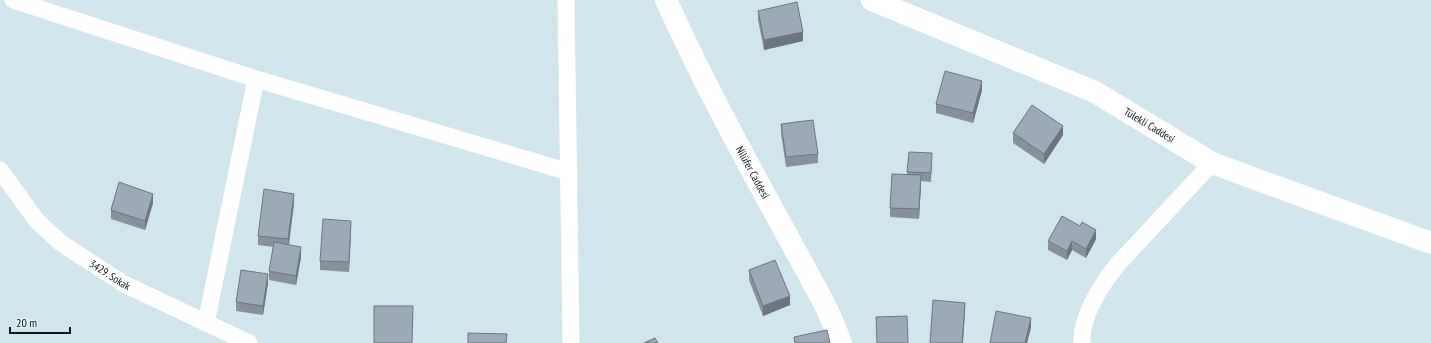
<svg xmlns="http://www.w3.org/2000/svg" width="1431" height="343" font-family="'PT Sans Narrow',sans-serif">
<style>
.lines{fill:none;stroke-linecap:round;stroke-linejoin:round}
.street{stroke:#fff;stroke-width:17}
.secondary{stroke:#fff;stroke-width:22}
.wall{fill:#86919d}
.shaded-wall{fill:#6d767f}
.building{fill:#9ca9b6;stroke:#6d767f}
.labels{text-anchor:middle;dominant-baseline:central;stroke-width:4;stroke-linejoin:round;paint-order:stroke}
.street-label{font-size:11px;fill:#0f1619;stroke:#def2fa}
</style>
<rect width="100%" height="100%" fill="#d1e5ed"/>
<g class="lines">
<g class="street">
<polyline points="13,0 256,79 569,172"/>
<polyline points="566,0 571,343"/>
<path id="s1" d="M0 170 37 221 61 243 124 284 249 343"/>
<polyline points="206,323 256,79"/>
<path d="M1082 343C1080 317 1102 284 1117 265L1212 163"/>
</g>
<g class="secondary">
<path id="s2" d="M666 0C713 104 770 203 824 303L834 325 841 343"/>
<path id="s3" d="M872 0 1095 92 1212 163 1431 243"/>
</g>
</g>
<g class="wall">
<polygon points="758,11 803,41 764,50 758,20"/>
<polygon points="982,90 973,123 936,113 936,104"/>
<polygon points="781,124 818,154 818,163 786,167 781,133"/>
<polygon points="1013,133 1063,135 1044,164 1013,143"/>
<polygon points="909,152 932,162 931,182 921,181 919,219 890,217 890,208 907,174"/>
<polygon points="153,203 145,230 111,219 111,210"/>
<polygon points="294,203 289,245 301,257 296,285 269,280 269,271 274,247 258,245 258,236"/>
<polygon points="351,230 349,272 320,270 320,261"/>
<polygon points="1096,239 1086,258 1072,250 1067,260 1048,250 1048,241"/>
<polygon points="749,270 790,305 763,316 749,280"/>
<polygon points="268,283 263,315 236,311 236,302"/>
</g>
<g class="shaded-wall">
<polygon points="803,32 803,41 764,50 764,40"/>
<polygon points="982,81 982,90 973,123 973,113"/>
<polygon points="1063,126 1063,135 1044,164 1044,154"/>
<polygon points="921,175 921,184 919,219 919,209"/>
<polygon points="153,194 153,203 145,230 145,221"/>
<polygon points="294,194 294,203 288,249 288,239"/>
<polygon points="351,221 351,230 349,272 349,262"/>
<polygon points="1096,230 1096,239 1086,258 1086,249"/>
<polygon points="1072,241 1072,250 1067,260 1067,251"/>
<polygon points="301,247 301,257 296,285 296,276"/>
<polygon points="268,274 268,283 263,315 263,306"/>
<polygon points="790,296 790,305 763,316 763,306"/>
<polygon points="965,303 965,312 963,343 962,343"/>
<polygon points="1031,318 1031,328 1027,343 1025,343"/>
</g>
<g class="building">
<polygon points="797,2 803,32 764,40 758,11"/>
<polygon points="945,71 982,81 973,113 936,104"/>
<polygon points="1032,105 1063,126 1044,154 1013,133"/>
<polygon points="813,120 818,154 786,157 781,124"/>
<polygon points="909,152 932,153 931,173 907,172"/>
<polygon points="892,174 921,175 919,209 890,208"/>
<polygon points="119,182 153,194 145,221 111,210"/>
<polygon points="264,189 294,194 288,239 258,236"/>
<polygon points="1062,216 1080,226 1082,222 1096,230 1086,249 1072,241 1067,251 1048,241"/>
<polygon points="323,219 351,221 349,262 320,261"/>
<polygon points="274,242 301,247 296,276 269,271"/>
<polygon points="775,260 790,296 763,306 749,270"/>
<polygon points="241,270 268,274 263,306 236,302"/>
<polygon points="933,300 965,303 962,343 930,343"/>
<polygon points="374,306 413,306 412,343 374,343"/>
<polygon points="996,311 1031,318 1025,343 990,343"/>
<polygon points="907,316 908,343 877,343 876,317"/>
<polygon points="827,330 830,343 795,343 794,337"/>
<polygon points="468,333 507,334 506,343 468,343"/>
<polygon points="655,338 658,343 644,343"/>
</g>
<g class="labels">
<g class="street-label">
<text stroke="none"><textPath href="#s3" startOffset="305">Tülekli Caddesi</textPath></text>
<text stroke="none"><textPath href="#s2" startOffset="193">Nilüfer Caddesi</textPath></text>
<text stroke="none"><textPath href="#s1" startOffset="154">3429. Sokak</textPath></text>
</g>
</g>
<path d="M10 327v6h60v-6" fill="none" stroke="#0f1619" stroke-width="2"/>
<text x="16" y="327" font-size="12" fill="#0f1619" stroke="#def2fa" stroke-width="3" paint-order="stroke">20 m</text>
</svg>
